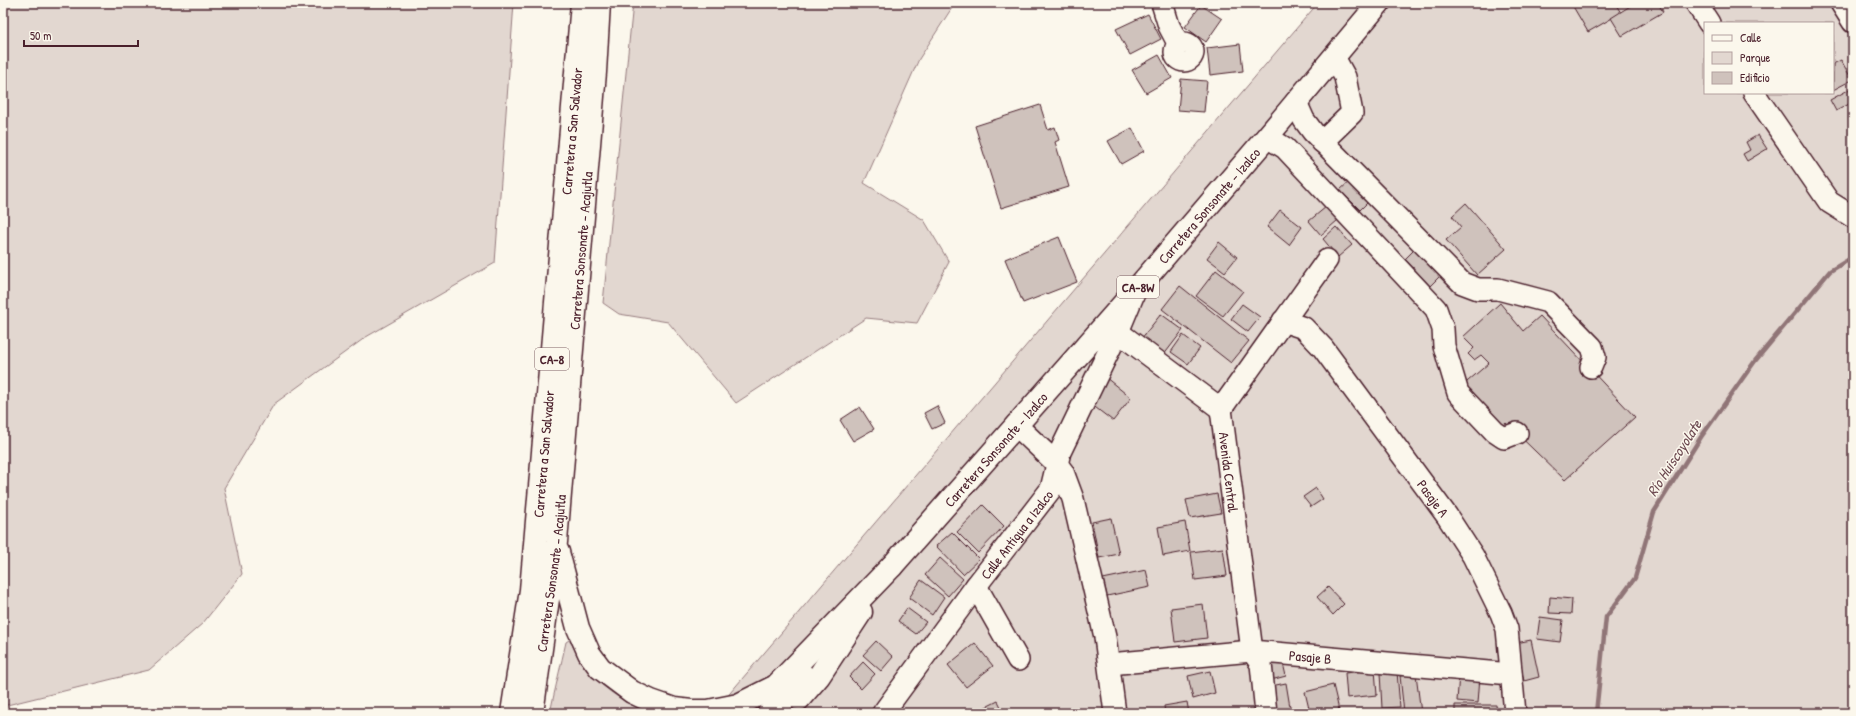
<svg xmlns="http://www.w3.org/2000/svg" width="1856" height="716" font-family="'Patrick Hand',sans-serif">
<style>
.green{fill:#e2d7d0;stroke:#967b7e;fill-rule:evenodd}
.lines{fill:none;stroke-linecap:round;stroke-linejoin:round}
.stream{stroke:#907477;stroke-width:4.5}
.building{fill:#cfc2bc;stroke:#4a1f2b}
.minor-casing{stroke:#4a1f2b;stroke-width:24}
.major-casing{stroke:#4a1f2b;stroke-width:25}
.highway-casing{stroke:#4a1f2b;stroke-width:25}
.minor{stroke:#fbf7ec;stroke-width:21}
.major{stroke:#fbf7ec;stroke-width:22}
.highway{stroke:#fbf7ec;stroke-width:22}
.labels{text-anchor:middle;dominant-baseline:central;stroke-width:3;stroke-linejoin:round;paint-order:stroke}
.shield{fill:#fbf7ec;stroke:#7f6065;stroke-width:1}
.shield-label{font-size:13px;font-weight:bold;fill:#4a1f2b}
.street-label{font-size:14px;fill:#4a1f2b;stroke:#fbf7ec}
.water-label{font-size:15px;font-style:italic;fill:#6d4a51;stroke:#fbf7ec}
</style>
<rect width="100%" height="100%" fill="#fbf7ec"/>
<filter id="ink" filterUnits="userSpaceOnUse"><feTurbulence type="fractalNoise" baseFrequency=".025" numOctaves="2"/><feDisplacementMap in="SourceGraphic" scale="8" xChannelSelector="R" yChannelSelector="G"/><feConvolveMatrix kernelMatrix="1 2 1 2 8 2 1 2 1" color-interpolation-filters="sRGB"/></filter>
<g filter="url(#ink)">
<g class="green">
<polygon points="3,3 514,3 495,263 366,337 274,404 224,488 242,574 203,623 149,670 3,706"/>
<polygon points="633,3 955,3 919,59 864,183 924,220 949,262 917,323 866,318 736,403 668,322 619,314 603,303"/>
<path d="M1318 3H1853V713H713ZM1705 23H1833V93H1705Z"/>
<path d="M569 640C574 646 576 655 580 661 596 684 623 703 649 713H550C555 689 561 665 566 642Z"/>
</g>
<g class="lines">
<polyline class="stream" points="1596,713 1606,617 1635,578 1654,512 1701,437 1755,361 1830,271 1853,257"/>
</g>
<g class="building">
<polygon points="1117,3 1145,3 1144,8"/>
<polygon points="1571,3 1615,3 1621,13 1588,32"/>
<polygon points="1635,3 1658,3 1663,12 1622,36 1611,18"/>
<polygon points="1201,5 1222,19 1206,42 1185,27"/>
<polygon points="1148,14 1161,39 1130,55 1116,29"/>
<polygon points="1240,44 1243,71 1210,75 1207,48"/>
<polygon points="1159,55 1172,78 1146,93 1132,70"/>
<polygon points="1841,60 1852,80 1833,90 1833,64"/>
<polygon points="1181,79 1207,81 1204,112 1178,110"/>
<polygon points="1850,89 1853,95 1853,102 1836,111 1830,100"/>
<polygon points="1040,105 1048,130 1055,127 1059,140 1055,142 1069,187 1001,208 975,126"/>
<polygon points="1132,128 1144,151 1121,164 1108,141"/>
<polygon points="1758,135 1767,149 1747,161 1743,154 1750,150 1746,142"/>
<polygon points="1351,180 1370,200 1360,210 1340,190"/>
<polygon points="1466,203 1506,249 1477,275 1446,240 1461,227 1452,216"/>
<polygon points="1326,207 1338,220 1321,235 1309,221"/>
<polygon points="1280,210 1302,227 1289,245 1267,227"/>
<polygon points="1336,227 1352,245 1338,257 1323,239"/>
<polygon points="1059,237 1077,282 1023,303 1005,259"/>
<polygon points="1219,242 1237,257 1225,272 1207,258"/>
<polygon points="1415,249 1440,276 1430,286 1405,259"/>
<polygon points="1216,270 1243,291 1223,316 1196,296"/>
<polygon points="1180,286 1249,341 1231,363 1162,309"/>
<polygon points="1500,303 1523,331 1540,316 1635,417 1565,480 1506,423 1500,429 1461,387 1489,363 1481,355 1474,360 1468,354 1474,348 1463,337"/>
<polygon points="1242,304 1260,317 1248,332 1231,319"/>
<polygon points="1161,314 1183,330 1163,356 1141,339"/>
<polygon points="1183,335 1200,348 1188,364 1171,352"/>
<polygon points="1105,377 1131,398 1113,421 1087,401"/>
<polygon points="937,406 945,423 932,429 924,413"/>
<polygon points="860,407 874,429 853,441 840,420"/>
<polygon points="1316,488 1323,499 1311,507 1303,497"/>
<polygon points="1217,494 1221,513 1190,518 1186,500"/>
<polygon points="983,505 1004,526 978,553 957,532"/>
<polygon points="1111,518 1119,554 1099,558 1092,522"/>
<polygon points="1185,522 1190,551 1163,556 1158,527"/>
<polygon points="952,532 979,559 963,574 936,546"/>
<polygon points="1223,548 1227,576 1195,580 1191,552"/>
<polygon points="940,558 963,579 948,596 925,575"/>
<polygon points="1146,570 1150,587 1107,596 1103,579"/>
<polygon points="921,580 944,597 932,615 909,598"/>
<polygon points="1328,587 1344,604 1333,615 1317,597"/>
<polygon points="1550,597 1572,599 1571,614 1549,613"/>
<polygon points="1203,604 1207,638 1175,642 1171,608"/>
<polygon points="907,608 926,622 916,634 898,621"/>
<polygon points="1540,617 1563,620 1560,642 1537,639"/>
<polygon points="1531,640 1539,677 1524,681 1516,643"/>
<polygon points="876,641 893,657 881,671 863,655"/>
<polygon points="975,643 993,666 966,687 948,665"/>
<polygon points="1282,659 1286,676 1271,680 1266,662"/>
<polygon points="863,662 875,674 861,689 849,677"/>
<polygon points="1375,670 1377,695 1347,698 1345,673"/>
<polygon points="1210,671 1215,693 1193,699 1188,676"/>
<polygon points="1397,672 1400,707 1382,708 1380,673"/>
<polygon points="1416,674 1421,713 1404,713 1400,676"/>
<polygon points="1459,674 1480,676 1478,703 1457,701"/>
<polygon points="1286,683 1291,713 1271,713 1266,687"/>
<polygon points="1333,685 1339,710 1328,713 1310,713 1305,692"/>
<polygon points="998,701 1004,713 974,713"/>
<polygon points="1187,702 1189,713 1165,713 1164,706"/>
<polygon points="1455,705 1496,705 1497,713 1455,713"/>
</g>
<g class="lines">
<g class="minor-casing">
<g id="minor">
<polyline points="1162,3 1169,26 1179,45"/>
<polyline points="1696,3 1709,23"/>
<polyline points="1841,3 1853,22"/>
<circle cx="1184" cy="52" r="9"/>
<polyline points="1754,93 1829,202 1853,217"/>
<polyline points="1296,102 1304,120 1313,132 1462,283 1478,289 1498,289 1548,302 1592,347 1595,357 1591,367"/>
<polyline points="1267,137 1285,148 1436,309 1443,329 1444,346 1458,393 1495,432 1504,438 1517,433"/>
<polyline points="1322,142 1352,113 1345,77 1334,57"/>
<path id="s1" d="M1283 321 1304 328 1323 348 1447 516 1473 556 1501 613 1507 629 1515 713"/>
<polyline points="1118,332 1221,409"/>
<polyline points="1016,425 1056,463 1063,472 1073,499 1105,637 1115,713"/>
<polyline points="976,586 1018,660"/>
<path id="s2" d="M1109 664 1252 651 1511 674"/>
<path id="s3" d="M883 713 976 586 1051 489 1060 452 1118 332 1133 296"/>
<polyline points="1266,713 1261,664 1252,651 1221,409 1327,260"/>
</g>
</g>
<g class="major-casing">
<g id="major">
<path id="s4" d="M892 566 1134 292 1267 137 1379 3"/>
</g>
</g>
<g class="highway-casing">
<g id="highway">
<polyline points="558,552 578,628 589,653 600,668 632,692 651,701 674,709 691,711 708,711 738,705 776,686 892,566"/>
<polyline points="799,699 819,676 861,612"/>
<path id="s5" d="M512 713 531 590 582 3"/>
<path id="s6" d="M532 713 556 542 595 72 599 3"/>
<polyline points="769,713 784,700 803,675"/>
</g>
</g>
<use href="#minor" class="minor"/>
<use href="#major" class="major"/>
<use href="#highway" class="highway"/>
</g>
</g>
<g class="labels">
<g class="shield">
<rect x="1117" y="276" width="42" height="22" rx="3"/>
<rect x="535" y="348" width="34" height="22" rx="3"/>
</g>
<g class="shield-label">
<text x="1138" y="287">CA-8W</text>
<text x="552" y="359">CA-8</text>
</g>
<g class="street-label">
<text stroke="none"><textPath href="#s5" startOffset="585">Carretera a San Salvador</textPath></text>
<text stroke="none"><textPath href="#s4" startOffset="480">Carretera Sonsonate - Izalco</textPath></text>
<text stroke="none"><textPath href="#s6" startOffset="465">Carretera Sonsonate - Acajutla</textPath></text>
<text stroke="none"><textPath href="#s4" startOffset="156">Carretera Sonsonate - Izalco</textPath></text>
<text stroke="none"><textPath href="#s5" startOffset="261">Carretera a San Salvador</textPath></text>
<text transform="translate(1229 472) rotate(83)">Avenida Central</text>
<text stroke="none"><textPath href="#s1" startOffset="236">Pasaje A</textPath></text>
<text stroke="none"><textPath href="#s3" startOffset="223">Calle Antigua a Izalco</textPath></text>
<text stroke="none"><textPath href="#s6" startOffset="141">Carretera Sonsonate - Acajutla</textPath></text>
<text stroke="none"><textPath href="#s2" startOffset="202">Pasaje B</textPath></text>
</g>
<g class="water-label">
<text transform="translate(1674 458) rotate(-57)">Río Huiscoyolate</text>
</g>
</g>
<rect width="1856" height="716" fill="none" stroke="#fbf7ec" stroke-width="16"/>
<rect x="8" y="8" width="1840" height="700" fill="none" stroke="#4a1f2b" stroke-width="1.5" filter="url(#ink)"/>
<rect x="1704" y="22" width="130" height="72" fill="#fbf7ec" stroke="#b4a19f"/>
<rect x="1712" y="35" width="20" height="6" fill="#fbf7ec" stroke="#b4a19f"/>
<text x="1740" y="42" font-size="12" fill="#4a1f2b">Calle</text>
<rect x="1712" y="52" width="20" height="12" fill="#e2d7d0" stroke="#b4a19f"/>
<text x="1740" y="62" font-size="12" fill="#4a1f2b">Parque</text>
<rect x="1712" y="72" width="20" height="12" fill="#cfc2bc" stroke="#b4a19f"/>
<text x="1740" y="82" font-size="12" fill="#4a1f2b">Edificio</text>
<path d="M24 40v6h114v-6" fill="none" stroke="#4a1f2b" stroke-width="2"/>
<text x="30" y="40" font-size="12" fill="#4a1f2b" stroke="#fbf7ec" stroke-width="3" paint-order="stroke">50 m</text>
</svg>
